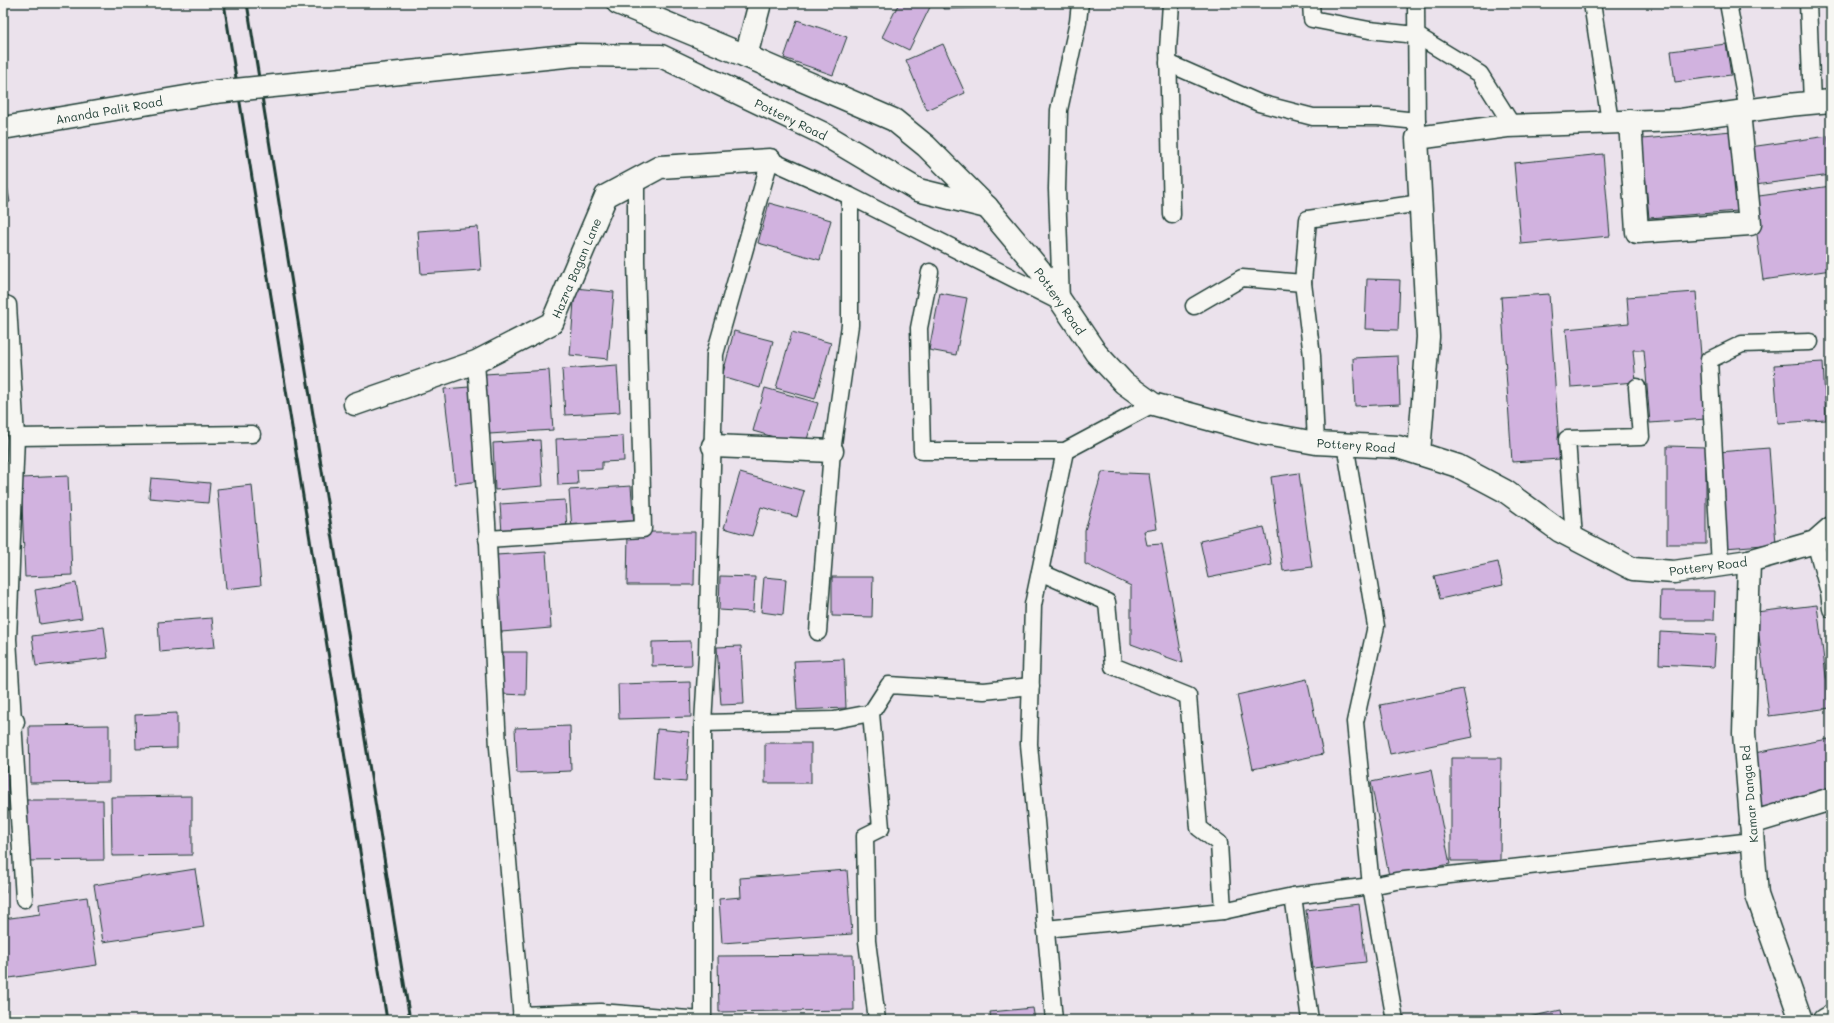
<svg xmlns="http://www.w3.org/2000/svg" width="1834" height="1023" font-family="Mali,sans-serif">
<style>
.building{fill:#d1b2df;stroke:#1f3d34}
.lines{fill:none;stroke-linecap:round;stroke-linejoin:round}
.lane-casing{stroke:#1f3d34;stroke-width:19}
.street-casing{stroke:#1f3d34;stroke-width:25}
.secondary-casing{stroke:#1f3d34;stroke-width:25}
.lane{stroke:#f6f6f2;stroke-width:16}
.street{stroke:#f6f6f2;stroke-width:22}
.secondary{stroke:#f6f6f2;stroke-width:22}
.rail{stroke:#1f3d34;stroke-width:3}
.secondary-bridge-casing{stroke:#1f3d34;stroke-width:25;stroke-linecap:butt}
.secondary-bridge{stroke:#f6f6f2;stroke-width:22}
.labels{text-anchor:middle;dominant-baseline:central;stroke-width:4;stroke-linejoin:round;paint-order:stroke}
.street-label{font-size:12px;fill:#1f3d34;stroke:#f6f6f2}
</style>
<rect width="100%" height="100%" fill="#ebe2ec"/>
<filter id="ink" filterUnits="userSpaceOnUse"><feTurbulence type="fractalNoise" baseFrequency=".025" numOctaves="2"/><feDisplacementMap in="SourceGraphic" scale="8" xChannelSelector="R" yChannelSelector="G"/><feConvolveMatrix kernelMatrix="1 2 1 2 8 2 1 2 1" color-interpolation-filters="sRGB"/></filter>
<g filter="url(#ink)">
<g class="building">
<polygon points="899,3 932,3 909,50 882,37"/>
<polygon points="943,3 1000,3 1000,8 943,9"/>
<polygon points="797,20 847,37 833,75 784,58"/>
<polygon points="943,44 965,93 927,110 906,60"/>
<polygon points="1726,44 1731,75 1675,82 1671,51"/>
<polygon points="1732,131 1738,211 1649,218 1642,139"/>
<polygon points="1828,136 1831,175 1755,185 1750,147"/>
<polygon points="1603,154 1610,236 1521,244 1514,163"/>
<polygon points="3,180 6,180 10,202 3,203"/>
<polygon points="1831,186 1831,270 1763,280 1752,197"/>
<polygon points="769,203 831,220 820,260 758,243"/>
<polygon points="478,227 481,270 421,274 418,231"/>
<polygon points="1367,279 1400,280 1398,330 1365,329"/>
<polygon points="575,288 614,292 608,359 570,355"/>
<polygon points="1696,292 1706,419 1650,423 1644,350 1633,350 1636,382 1571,387 1566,329 1629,323 1627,297"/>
<polygon points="940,293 967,298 956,355 929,350"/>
<polygon points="1549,294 1560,459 1512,462 1501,297"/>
<polygon points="734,331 773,341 760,388 722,377"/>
<polygon points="792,332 831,343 815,399 776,388"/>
<polygon points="1398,356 1400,404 1355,406 1353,358"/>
<polygon points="1823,362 1826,420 1778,423 1774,365"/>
<polygon points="617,365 620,412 565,415 562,369"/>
<polygon points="549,370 553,430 489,434 485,374"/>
<polygon points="469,387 480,481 455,484 444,389"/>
<polygon points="765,388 818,403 805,446 753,431"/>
<polygon points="623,436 624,461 602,462 602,469 577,470 578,484 558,485 556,439"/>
<polygon points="540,440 543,486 495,490 493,443"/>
<polygon points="1667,446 1706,447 1706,544 1667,544"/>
<polygon points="1769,448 1776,544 1725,548 1718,452"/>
<polygon points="1102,472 1149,474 1157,529 1144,531 1147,545 1162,544 1183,663 1131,644 1131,586 1085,564 1085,530"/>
<polygon points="740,473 804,491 797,517 761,507 752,536 724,528"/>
<polygon points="1299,473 1312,567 1283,571 1271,477"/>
<polygon points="68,476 72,575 25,577 21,478"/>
<polygon points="151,478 210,483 208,503 149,498"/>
<polygon points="252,485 261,585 226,589 217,489"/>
<polygon points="631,486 634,526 572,530 569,490"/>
<polygon points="565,500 567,529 502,533 500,504"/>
<polygon points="1264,527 1272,565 1208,578 1200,541"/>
<polygon points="628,532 695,532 694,585 627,585"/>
<polygon points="546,552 551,628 501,632 496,555"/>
<polygon points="1498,562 1503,585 1440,599 1434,576"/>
<polygon points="720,576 755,577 753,612 719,610"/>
<polygon points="764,577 786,579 783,615 761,612"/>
<polygon points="832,577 873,577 872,617 832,616"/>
<polygon points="76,583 82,618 40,624 35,590"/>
<polygon points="1661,591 1715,591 1714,620 1660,620"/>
<polygon points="1817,605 1830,708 1769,716 1756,612"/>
<polygon points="212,618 215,647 160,652 158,622"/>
<polygon points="104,627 108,658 36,666 32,636"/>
<polygon points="1660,632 1716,635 1714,667 1659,664"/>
<polygon points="691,641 692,665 652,666 652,642"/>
<polygon points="741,646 744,704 721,705 717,647"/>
<polygon points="503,652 527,652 526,695 502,694"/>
<polygon points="844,659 846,708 797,710 794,661"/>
<polygon points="1307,679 1323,754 1253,769 1237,695"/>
<polygon points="690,682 691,717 619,719 618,684"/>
<polygon points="1463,689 1473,737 1390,754 1380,705"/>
<polygon points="177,713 177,748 136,749 135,715"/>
<polygon points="109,725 109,782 30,783 29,726"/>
<polygon points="570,726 571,771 517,773 515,728"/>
<polygon points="657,729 689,732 686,782 653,779"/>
<polygon points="3,734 6,734 9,811 3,811"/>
<polygon points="1828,739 1831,756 1831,795 1759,808 1749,754"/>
<rect x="765" y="743" width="46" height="40"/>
<polygon points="1451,758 1501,758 1500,861 1451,861"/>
<polygon points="1431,770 1450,864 1389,876 1371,782"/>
<polygon points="192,796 192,855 112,856 111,797"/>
<polygon points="25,800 103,800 104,860 26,861"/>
<polygon points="3,831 6,893 3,893"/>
<polygon points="195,869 204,927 103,942 94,885"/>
<polygon points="847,870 852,934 722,943 719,899 741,897 740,878"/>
<polygon points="87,897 97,965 3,979 3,919 40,914 39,904"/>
<polygon points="1359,904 1366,962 1313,968 1306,910"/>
<polygon points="853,955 854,1010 719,1012 718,956"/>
<polygon points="1033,1008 1035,1020 991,1020 990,1012"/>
<polygon points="1561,1010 1563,1020 1524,1020 1524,1018"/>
</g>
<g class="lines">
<g class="lane-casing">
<g id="lane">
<polyline points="1171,3 1168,50 1172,215"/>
<polyline points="1311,3 1312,19 1369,30 1416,35 1480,74 1512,125"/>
<polyline points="1416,3 1417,131"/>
<polyline points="1592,3 1610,122"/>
<polyline points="1728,3 1748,111"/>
<polyline points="1808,3 1812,103"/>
<polyline points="1168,63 1259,103 1313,117 1378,117 1417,121"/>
<polyline points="930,272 919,328 922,451 1065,451 1153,404"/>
<polyline points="1303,283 1308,219 1421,203"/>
<polyline points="1061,301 1057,189 1059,110 1078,22 1080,3"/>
<polyline points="3,303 8,305 16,437 252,434"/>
<polyline points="1194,306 1242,278 1303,283 1312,356 1316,443"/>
<polyline points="476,362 487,523 498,747 522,1020"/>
<polyline points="16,437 8,639 24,899"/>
<polyline points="1345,444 1376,626 1355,722 1371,886 1395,1020"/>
<polyline points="1574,538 1567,439 1641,437 1637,387"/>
<polyline points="487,539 643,529 636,261 636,180"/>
<polyline points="1815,542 1829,592 1831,609"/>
<polyline points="1720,566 1709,360 1742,344 1810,342"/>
<polyline points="1040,572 1107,602 1113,666 1188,696 1199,828 1219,843 1223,911"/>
<polyline points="818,632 832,451 850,325 850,196"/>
<polyline points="703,723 834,720 871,713"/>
<polyline points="1293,896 1310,1020"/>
<polyline points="1046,929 1223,911 1293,896 1371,886 1396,881 1753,841"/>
<polyline points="521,1015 600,1012 701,1020"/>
<polyline points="703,1020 703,723 707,655 715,354 770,160 850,196 1060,302"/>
<polyline points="877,1020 867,941 865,836 881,828 871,713 889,685 984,691 1031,686"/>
<polyline points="1054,1020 1029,744 1033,605 1065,451"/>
</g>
</g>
<g class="street-casing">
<g id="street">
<polyline points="618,3 746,56 760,3"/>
<polyline points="1630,121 1637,232 1750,224 1739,112"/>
<polyline points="355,404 476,362 552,323 606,196 660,167 770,160"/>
<polyline points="713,446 832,451"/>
<polyline points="1419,453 1428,337 1417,138 1507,126 1681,120 1788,105 1831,101"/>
<polyline points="1749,561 1744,733 1757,895 1801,1020"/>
<polyline points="3,723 13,722"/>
<polyline points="1751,823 1831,799"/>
<polyline points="1824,1020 1831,1016"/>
</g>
</g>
<g class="secondary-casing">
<g id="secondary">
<polyline points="746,56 894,120 926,146 987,207 1039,269 1096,353 1124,383 1153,404 1260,433 1316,443 1398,447 1458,466 1505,491 1560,531 1633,569 1674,572 1749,561 1815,542 1831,528"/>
<polyline points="313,82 575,55 661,56 822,133 918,190 987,207"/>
<polyline points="3,128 215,92"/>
</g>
</g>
<use href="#lane" class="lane"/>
<use href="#street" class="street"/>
<use href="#secondary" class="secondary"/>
<g class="rail">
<polyline points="224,3 387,1020"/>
<polyline points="247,3 410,1020"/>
</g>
<g class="secondary-bridge-casing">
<polyline id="secondary-bridge" points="215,92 313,82"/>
</g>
<use href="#secondary-bridge" class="secondary-bridge"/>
</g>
</g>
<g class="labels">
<g class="street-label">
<text transform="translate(109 110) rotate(-10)">Ananda Palit Road</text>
<text transform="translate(791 119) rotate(26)">Pottery Road</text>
<text transform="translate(576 268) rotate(-67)">Hazra Bagan Lane</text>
<text transform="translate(1060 301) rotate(55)">Pottery Road</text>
<text transform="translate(1356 445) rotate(4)">Pottery Road</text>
<text transform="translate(1708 566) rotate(-7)">Pottery Road</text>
<text transform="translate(1749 794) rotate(-95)">Kamar Danga Rd</text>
</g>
</g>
<rect width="1834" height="1023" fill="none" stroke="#f6f6f2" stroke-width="16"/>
<rect x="8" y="8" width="1818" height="1007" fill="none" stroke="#1f3d34" stroke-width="1.5" filter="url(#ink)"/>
</svg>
